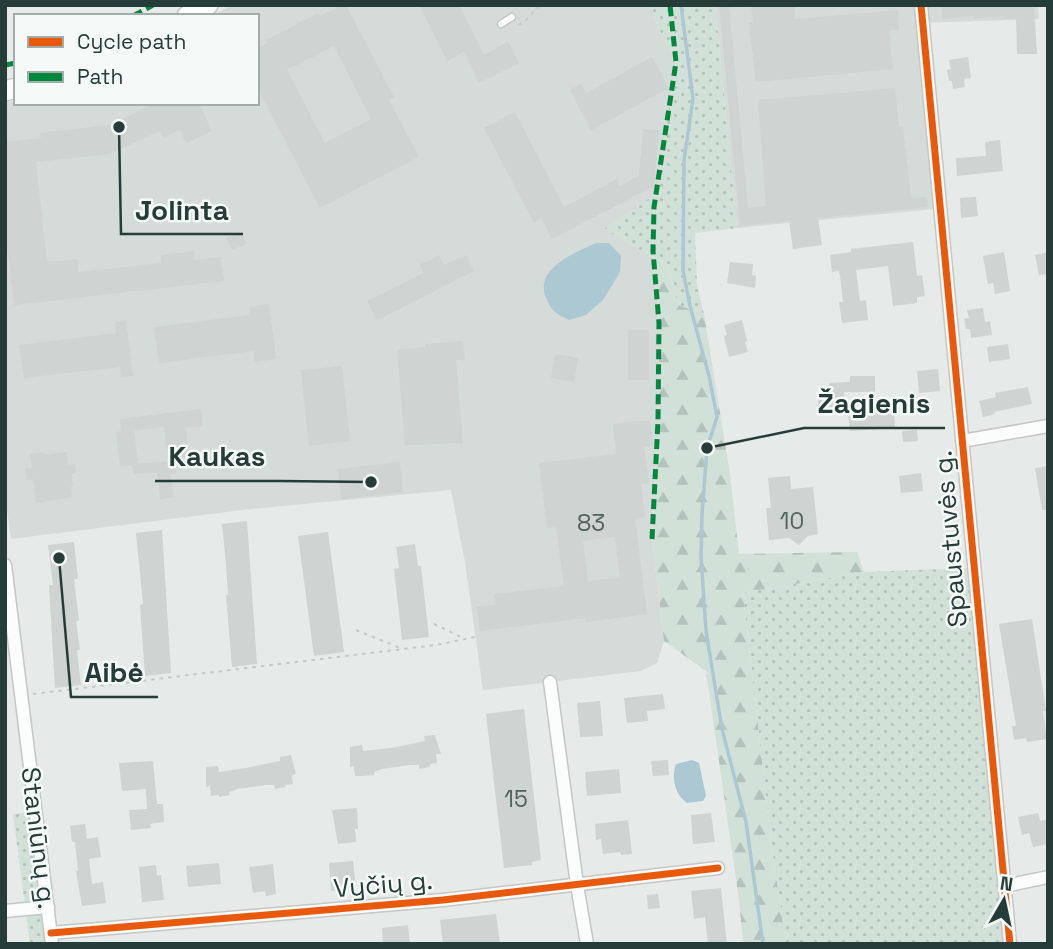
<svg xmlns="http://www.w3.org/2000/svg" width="1053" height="949" font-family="'Space Grotesk',sans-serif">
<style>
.built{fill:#d5dbd9}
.grass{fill:url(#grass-dots)}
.forest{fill:url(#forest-firs)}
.water{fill:#acc9d3}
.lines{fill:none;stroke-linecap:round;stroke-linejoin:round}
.stream{stroke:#acc9d3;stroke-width:3.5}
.building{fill:#cfd3d1;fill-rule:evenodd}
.service-casing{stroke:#c3c7c5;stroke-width:9}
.minor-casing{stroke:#c3c7c5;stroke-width:15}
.secondary-casing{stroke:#c2c7c6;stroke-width:22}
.path{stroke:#c3cac8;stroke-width:2;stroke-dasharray:3.5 5;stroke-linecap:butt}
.service{stroke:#fbfcfc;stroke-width:6}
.minor{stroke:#fbfcfc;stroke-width:12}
.secondary{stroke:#fbfcfc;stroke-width:19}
.quiet{stroke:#00873e;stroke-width:5;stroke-dasharray:10 5;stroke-linecap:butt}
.cycleway-casing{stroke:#f5f9f7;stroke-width:11}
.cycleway{stroke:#e8590c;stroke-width:7}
.labels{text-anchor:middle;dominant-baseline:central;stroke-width:5;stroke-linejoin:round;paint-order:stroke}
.number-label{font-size:23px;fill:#51625f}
.street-label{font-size:26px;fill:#263c38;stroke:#f5f9f7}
.leader{fill:none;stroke:#263c38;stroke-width:2.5}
.callout-dot{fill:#263c38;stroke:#f5f9f7;stroke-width:2.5}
.callout-label{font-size:28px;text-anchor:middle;font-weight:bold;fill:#263c38;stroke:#f5f9f7;stroke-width:5;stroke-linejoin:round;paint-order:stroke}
</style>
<defs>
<pattern id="grass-dots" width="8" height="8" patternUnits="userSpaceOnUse" patternTransform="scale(1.75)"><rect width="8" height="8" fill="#d1e1d8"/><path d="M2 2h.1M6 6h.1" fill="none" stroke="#b3c2ba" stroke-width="1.8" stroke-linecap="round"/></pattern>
<pattern id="forest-firs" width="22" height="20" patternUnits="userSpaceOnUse" patternTransform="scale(1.75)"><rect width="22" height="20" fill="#d1e1d8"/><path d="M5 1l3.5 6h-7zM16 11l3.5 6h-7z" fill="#b3c2ba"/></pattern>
</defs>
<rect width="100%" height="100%" fill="#e6eae8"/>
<g class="built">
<polygon points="232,5 652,5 654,19 676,62 656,194 605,229 653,257 659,323 658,421 652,539 664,641 657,663 641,671 483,690 465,562 451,490 251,509 11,539 5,495 5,103 16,101 16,103 257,103 257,16 212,16"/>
<polygon points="715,5 1038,5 1039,19 917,23 935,209 737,228"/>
</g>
<g class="grass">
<polygon points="652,5 715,5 737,228 695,233 697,285 704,314 678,305 668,265 604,229 656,194 676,62 654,19"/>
<polygon points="968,568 1003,944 786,944 772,849 743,593 864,572"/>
<polygon points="30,812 46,944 30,944 13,814"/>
</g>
<polygon class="forest" points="653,257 668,265 678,305 704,314 730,474 739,554 857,552 864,572 743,593 772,849 786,944 743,944 739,900 706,671 664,641 652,539 658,421 659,323"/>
<g class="water">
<path d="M596 243H609L621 256 620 272 603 300 586 315 569 320C556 314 552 311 546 298 534 268 575 253 596 243Z"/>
<path d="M692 760 699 763 706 796 703 801 687 803C675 795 671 778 676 764Z"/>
</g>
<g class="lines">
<polyline class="stream" points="681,5 693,99 684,160 683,270 690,306 709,376 717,417 707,448 702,515 701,556 706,631 722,729 746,822 763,944"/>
</g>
<g class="building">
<path d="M342 5H346L394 97 389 100 419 157 320 208 257 87V49L268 43 266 40 318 13 320 16ZM334 46 371 119 325 143 287 70Z"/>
<polygon points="419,5 459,5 484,55 508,42 519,63 479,83 464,52 447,61"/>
<polygon points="719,5 729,5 748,208 766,206 758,100 895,88 899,127 903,126 911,198 927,197 928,207 818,218 822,245 793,249 789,221 740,226"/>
<polygon points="751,5 795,5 795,19 898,10 899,30 889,30 893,69 756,82 749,23 753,22"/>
<polygon points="973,5 973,7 1034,5 1037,54 1017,54 1016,18 1004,19 1003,16 973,19 973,16 943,19 942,6"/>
<polygon points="652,57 669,88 591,130 570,90 581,84 586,93"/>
<polygon points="968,57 971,78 964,79 965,87 953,89 952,81 949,81 947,70 951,69 949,60"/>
<polygon points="155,103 199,103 212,131 186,143 180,130 164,138 160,131 110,154 36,162 47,262 77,259 78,272 161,263 161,255 194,251 195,260 221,257 224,281 14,305 5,228 5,142 41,138 40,133 109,125"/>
<polygon points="515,112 564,207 617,179 620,186 639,176 643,129 659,130 654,186 552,239 541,218 534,223 484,128"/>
<polygon points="1000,140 1003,171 957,176 956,158 986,156 985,142"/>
<polygon points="976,197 978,216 961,218 960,198"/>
<polygon points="241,231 246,244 232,250 226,238"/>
<polygon points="913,242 917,276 922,275 925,296 917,297 917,303 893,306 888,266 856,270 860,301 866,300 868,320 842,323 839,302 843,302 840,276 839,271 832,272 830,255 851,252 851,249"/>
<polygon points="1004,252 1010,291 995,294 993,283 988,284 983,256"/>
<polygon points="1048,252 1048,274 1039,275 1035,255"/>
<polygon points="439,255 444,265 466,255 474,271 377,320 367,301 423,273 419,265"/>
<polygon points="730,262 753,264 752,275 756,276 755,288 727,283"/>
<polygon points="269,304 276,359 255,362 254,351 159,363 154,327 250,315 249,307"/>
<polygon points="983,308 985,322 990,321 992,335 971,338 970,329 966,329 964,319 969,318 967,310"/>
<polygon points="126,320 133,376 121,377 120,367 24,378 19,345 116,333 115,322"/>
<polygon points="742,320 747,341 745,342 748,352 729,357 724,336 727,335 724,325"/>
<rect x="628" y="330" width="21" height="50"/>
<polygon points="463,341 465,360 456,360 463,443 405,445 397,350 425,347 425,344"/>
<polygon points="1008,344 1010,359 989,362 987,347"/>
<polygon points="555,354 578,358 574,382 551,378"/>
<polygon points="342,366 350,441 309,446 301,370"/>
<polygon points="938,369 940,391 919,393 917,371"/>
<polygon points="850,376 875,376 875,392 844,392 845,407 824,408 824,405 818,405 818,392 823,392 823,386 829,386 829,383 850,382"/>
<polygon points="1028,387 1032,404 994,412 995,414 983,417 979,401 996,397 995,393"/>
<path d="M201 409 203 426 186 428 189 460 174 462 176 473 170 474 174 497 160 499 157 472 134 474 132 465 120 466 116 432 121 431 120 419ZM164 427 168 462 138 463 134 431Z"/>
<polygon points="894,409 895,428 850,431 848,413"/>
<path d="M650 420 653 446 644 447 649 483 641 484 645 517 635 519 647 614 586 622 585 618 480 631 477 607 496 605 494 594 564 586 556 527 547 528 539 463 616 454 613 424ZM615 537 620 578 588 581 583 541Z"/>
<polygon points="917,430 918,441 903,442 902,431"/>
<polygon points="44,452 45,455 67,452 68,465 75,464 76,473 72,474 73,486 71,486 72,497 36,503 33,479 27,480 25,469 32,468 30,454"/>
<polygon points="400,462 403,492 341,499 338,469"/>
<polygon points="1048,466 1048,510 1042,510 1035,468"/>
<polygon points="921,473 923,491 901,493 899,476"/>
<polygon points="790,476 791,489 813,487 818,534 808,536 799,545 789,538 769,540 766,508 771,508 768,478"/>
<polygon points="247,521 257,664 232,667 226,595 228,595 226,564 222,524"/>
<polygon points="162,530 171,673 145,676 140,605 143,604 136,533"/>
<polygon points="328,532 344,652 314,656 298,536"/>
<polygon points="74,542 78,579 74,579 79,621 76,621 80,650 77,650 81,685 55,688 49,585 53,585 48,545"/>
<polygon points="415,544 418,566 421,566 429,637 402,640 394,569 399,568 396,547"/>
<polygon points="1032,619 1046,711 1043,711 1047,739 1027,742 1026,738 1014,740 1012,726 1016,726 999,624"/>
<polygon points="663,694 665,709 647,711 648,721 627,723 624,698"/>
<polygon points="600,701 603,736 580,737 577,703"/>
<polygon points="524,709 541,860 532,862 532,865 504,868 486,714"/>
<polygon points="435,735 441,754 436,754 437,763 430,764 430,767 419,769 419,765 410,765 382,769 374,772 374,775 363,776 355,776 354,766 350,767 350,747 362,745 363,751 391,748 425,741 424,736"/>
<polygon points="291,755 296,774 292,775 293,784 285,785 286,787 275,789 274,785 266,785 238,789 229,792 230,795 219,797 219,795 211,796 210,786 206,787 206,767 218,766 219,772 246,768 280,761 280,757"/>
<polygon points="668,760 669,775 653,776 651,761"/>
<polygon points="153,761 157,804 163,804 164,822 150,824 151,828 131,830 129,810 147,809 146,789 122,791 119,763"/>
<polygon points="619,769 621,793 587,796 585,772"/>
<polygon points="357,808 358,829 355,829 356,842 338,844 332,810"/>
<polygon points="711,813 715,842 693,844 691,815"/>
<polygon points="1038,813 1040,821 1048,819 1048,844 1033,847 1029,833 1022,835 1018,817"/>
<polygon points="628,820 632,854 621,855 620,852 603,854 601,839 596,840 595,824"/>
<polygon points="85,824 87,839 98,837 101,857 89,859 92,884 103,882 106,903 82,906 76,871 78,871 75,842 72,842 70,826"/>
<polygon points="353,861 356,889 331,891 329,863"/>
<polygon points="219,863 221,884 188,887 186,866"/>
<polygon points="273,864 276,894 266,896 265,891 253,893 249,867"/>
<polygon points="156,865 157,876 161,875 164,900 142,902 139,867"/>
<polygon points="721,888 727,944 708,944 705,917 694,919 691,891"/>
<polygon points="658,894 660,908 648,909 647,895"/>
<polygon points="496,914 500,944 443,944 440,920"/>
<polygon points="408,925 410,944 383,944 382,928"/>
</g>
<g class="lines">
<g class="service-casing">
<polyline id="service" points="501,24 512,17"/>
</g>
<g class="minor-casing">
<g id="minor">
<polyline points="921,5 1010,944"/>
<polyline points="962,441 1048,426"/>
<polyline points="5,565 52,944"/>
<polyline points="550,682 577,885 587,944"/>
<polyline points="1005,886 1048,877"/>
<polyline points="5,911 48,907"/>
<polyline points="51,933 443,900 718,868"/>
</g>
</g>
<g class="secondary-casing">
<g id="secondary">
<polyline points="187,16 208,5"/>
<polyline points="5,91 16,88"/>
</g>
</g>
<g class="path">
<polyline points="518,25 524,22 540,5"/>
<polyline points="434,624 465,639"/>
<polyline points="356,630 400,648"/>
<polyline points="33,694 436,645 475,637"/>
</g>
<use href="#service" class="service"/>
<use href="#minor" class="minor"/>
<use href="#secondary" class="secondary"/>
<g class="quiet">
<polyline points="133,16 153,5"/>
<polyline points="5,65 16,63"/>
<polyline points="652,539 658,421 659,323 653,251 654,207 676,62 670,5"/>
</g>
<g class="cycleway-casing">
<g id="cycleway">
<polyline points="921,5 1010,944"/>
<polyline points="51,933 443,900 718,868"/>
</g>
</g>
<use href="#cycleway" class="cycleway"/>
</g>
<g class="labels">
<g class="number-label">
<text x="792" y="521">10</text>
<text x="591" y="523">83</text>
<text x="516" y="799">15</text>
</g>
<g class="street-label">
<text transform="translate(950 539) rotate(-95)">Spaustuvės g.</text>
<text transform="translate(39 838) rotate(83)">Staniūnų g.</text>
<text transform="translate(383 884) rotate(-5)">Vyčių g.</text>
</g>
</g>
<path class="leader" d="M119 127L121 234H243M707 448L804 428H945M371 482L280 481H155M59 558L71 697H158"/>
<g class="callout-dot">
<circle cx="119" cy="127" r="7"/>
<circle cx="707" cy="448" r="7"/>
<circle cx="371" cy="482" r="7"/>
<circle cx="59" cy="558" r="7"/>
</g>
<g class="callout-label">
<text x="182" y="220">Jolinta</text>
<text x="874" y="413">Žagienis</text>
<text x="217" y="466">Kaukas</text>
<text x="114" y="682">Aibė</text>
</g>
<rect width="1053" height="949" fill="none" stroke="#263c38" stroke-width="14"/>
<rect x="14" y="14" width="245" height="91" fill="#f5f9f7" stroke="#a2adab" stroke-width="2"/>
<rect x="28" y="37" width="35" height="10" fill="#e8590c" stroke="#a2adab" stroke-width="2"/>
<text x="77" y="49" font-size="21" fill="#263c38">Cycle path</text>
<rect x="28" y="72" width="35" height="10" fill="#00873e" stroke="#a2adab" stroke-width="2"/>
<text x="77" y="84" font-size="21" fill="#263c38">Path</text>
<g transform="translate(1004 900) rotate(9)" stroke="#f5f9f7" stroke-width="5" paint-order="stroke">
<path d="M0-5L12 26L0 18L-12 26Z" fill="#263c38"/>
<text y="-10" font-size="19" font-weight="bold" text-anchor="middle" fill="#263c38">N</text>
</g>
</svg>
